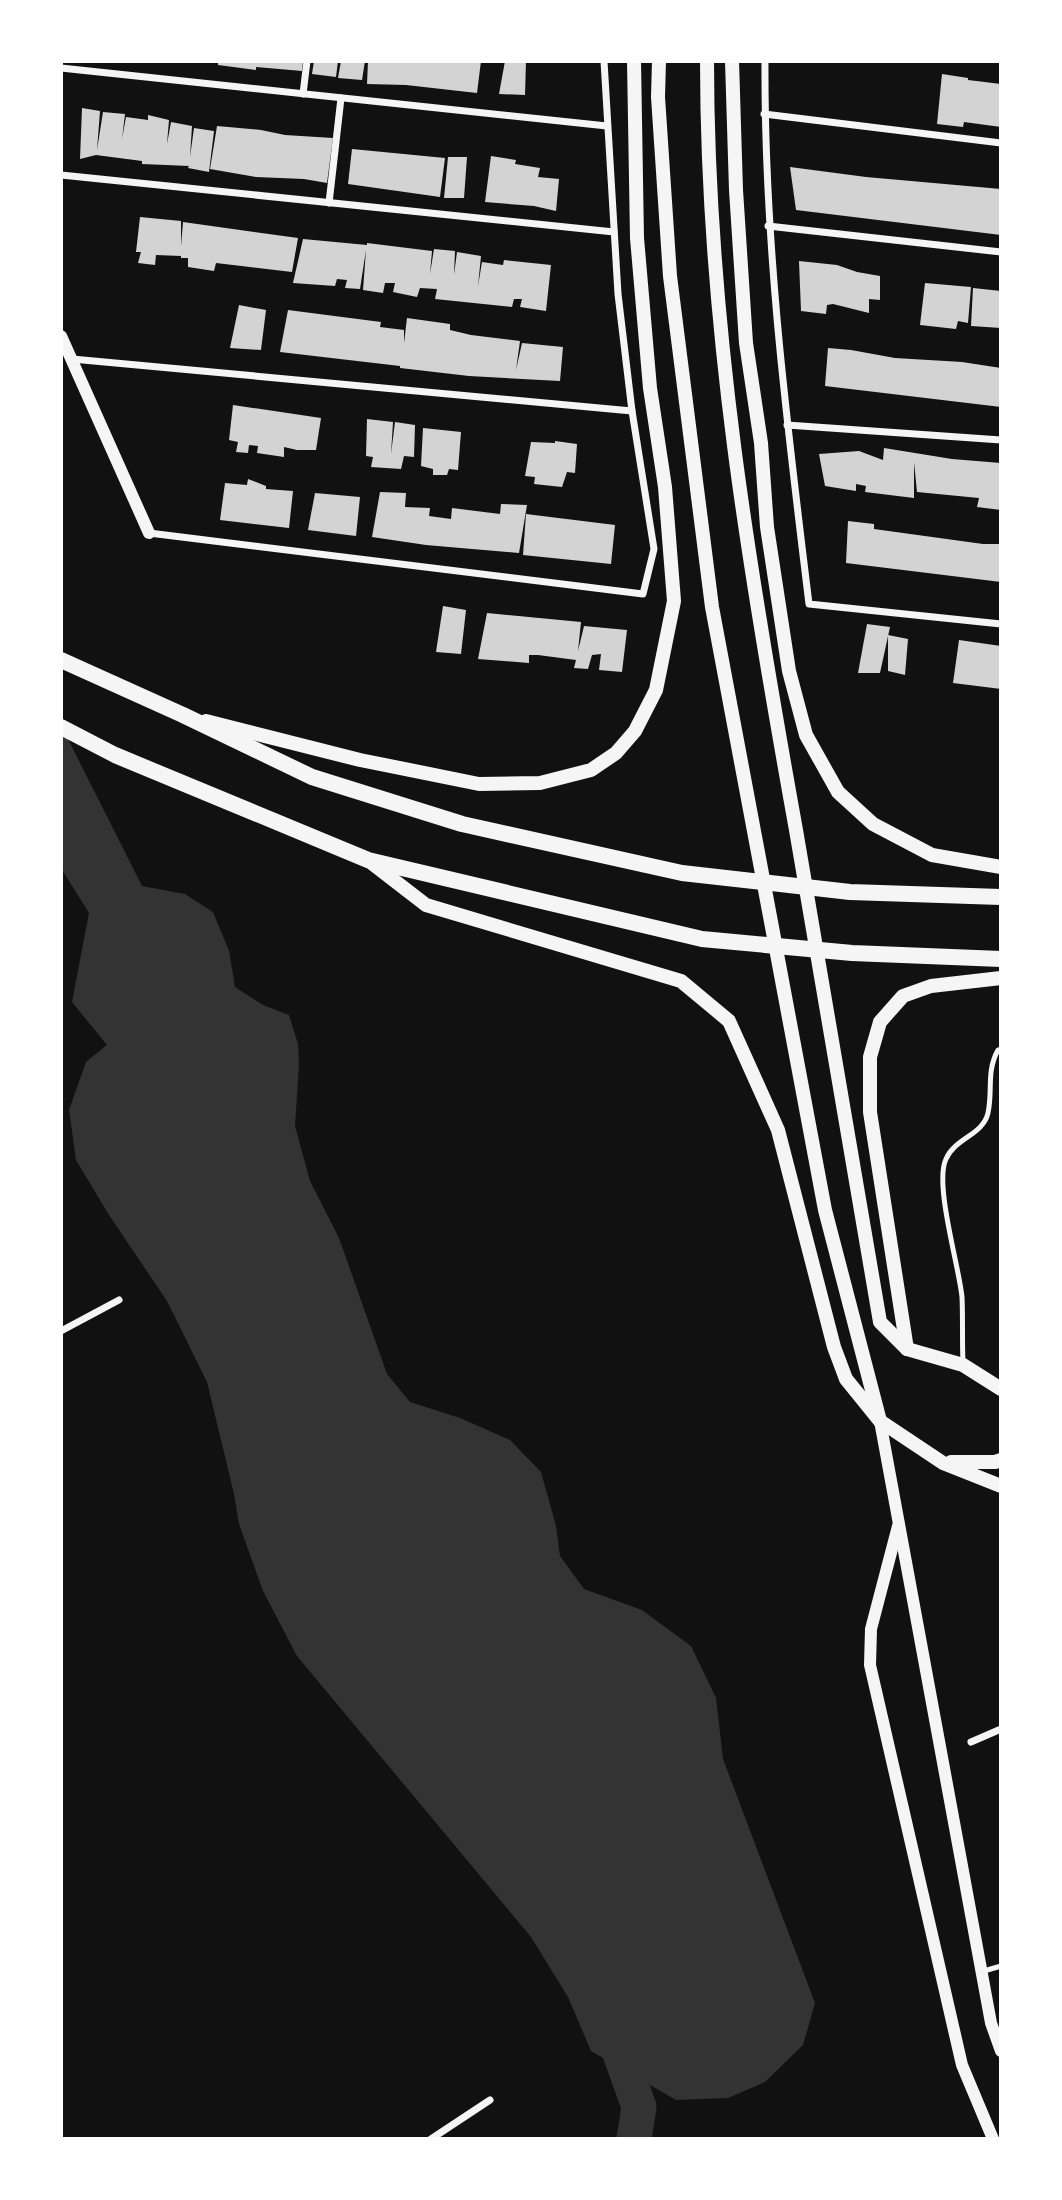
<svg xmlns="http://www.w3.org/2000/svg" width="1062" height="2200" font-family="Lato,sans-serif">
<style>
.water{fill:#333}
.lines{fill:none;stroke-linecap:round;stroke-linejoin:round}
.river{stroke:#333;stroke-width:35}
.building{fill:#d3d3d3}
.service{stroke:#f5f5f5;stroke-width:5}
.minor{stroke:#f5f5f5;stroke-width:7}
.tertiary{stroke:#f5f5f5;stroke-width:12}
.secondary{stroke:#f5f5f5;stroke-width:14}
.trunk{stroke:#f5f5f5;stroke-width:16}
</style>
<rect width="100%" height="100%" fill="#111"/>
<polygon class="water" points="61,725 142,886 185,894 213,912 229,951 235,987 263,1005 289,1015 298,1044 299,1065 295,1126 310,1181 339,1238 387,1374 410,1402 460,1418 510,1440 541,1472 556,1526 560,1556 584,1589 642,1610 691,1646 716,1698 723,1759 815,2003 803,2045 765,2082 728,2098 676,2100 591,2051 568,1997 531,1937 297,1656 263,1591 239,1524 234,1494 207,1382 167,1301 109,1215 76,1160 69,1110 86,1062 107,1045 72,1002 89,913 61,868"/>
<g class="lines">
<polyline class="river" points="607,2030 617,2045 639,2107 634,2139"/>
</g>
<g class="building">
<polygon points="218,61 303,61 302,71 256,67 256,70 218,65"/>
<polygon points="314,61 338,61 336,77 312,74"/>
<polygon points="341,61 365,61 362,80 338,78"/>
<polygon points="368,61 481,61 477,93 406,85 367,84"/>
<polygon points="505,61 526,61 525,95 499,94"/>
<polygon points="942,74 968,78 968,80 1001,84 1001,127 964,122 963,127 937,124"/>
<polygon points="82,108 100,111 97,150 103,112 125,114 122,139 126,117 148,120 148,115 169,120 167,144 171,122 192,126 190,157 194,128 214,131 209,172 188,168 189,166 142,164 142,161 96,155 80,159"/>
<polygon points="217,126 261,130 285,135 333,138 327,183 304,179 256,177 210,169"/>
<polygon points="352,149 445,158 440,197 348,184"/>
<polygon points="491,156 516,160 515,164 540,168 538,177 559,179 556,211 534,206 485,202"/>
<polygon points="448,157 467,157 464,198 444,198"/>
<polygon points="790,167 866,177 1001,189 1001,235 796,210"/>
<polygon points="140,217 181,221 181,246 183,222 298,238 292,272 216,263 214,271 188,267 188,258 181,258 181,256 156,255 155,265 138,263 141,252 136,252"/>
<polygon points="303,239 367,245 367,243 432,251 430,274 434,249 455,251 454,275 457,252 481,256 478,286 482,262 503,265 504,260 551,265 546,311 520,307 522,299 514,299 512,307 435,299 437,289 420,288 417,297 393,292 395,283 385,283 383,293 363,290 366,250 360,289 345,288 347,280 337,279 335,286 293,283"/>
<polygon points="799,261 837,265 857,272 880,276 880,300 869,299 869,313 833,304 827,305 826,314 801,311"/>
<polygon points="925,283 971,287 968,323 958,321 956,329 920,325"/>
<polygon points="973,288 1001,291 1001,328 971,326"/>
<polygon points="239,305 266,310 261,350 230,348"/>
<polygon points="288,310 381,322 380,327 404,330 404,343 407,318 450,324 450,330 471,335 520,341 516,370 522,343 563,347 560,381 469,376 400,368 400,366 280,352"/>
<polygon points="828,348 851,350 895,358 962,362 1001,368 1001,407 825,386"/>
<polygon points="233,405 321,418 316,450 297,450 284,447 284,457 257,453 258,446 249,445 248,453 236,452 238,442 229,440"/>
<polygon points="367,419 393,422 391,454 395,422 415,425 414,457 404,456 401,469 371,467 373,457 366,456"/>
<polygon points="423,428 461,432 458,470 449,469 447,475 433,475 433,469 421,466"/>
<polygon points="555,441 577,444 575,473 567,472 562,487 534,484 535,477 525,476 531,442 555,443"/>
<polygon points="884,448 952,459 1001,463 1001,510 977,507 979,498 917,492 914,462 914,498 865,492 866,486 856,484 856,491 825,486 819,454 859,451 883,460"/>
<polygon points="248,479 266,486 266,489 293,491 289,528 220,520 225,483 247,485"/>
<polygon points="380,492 406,493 405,507 430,508 429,516 451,519 452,508 500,514 501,504 527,505 519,553 426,545 372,537"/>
<polygon points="315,493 360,497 356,536 308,530"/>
<polygon points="526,514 615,525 611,564 523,555"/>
<polygon points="848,521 874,524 874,529 983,544 1001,544 1001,582 846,563"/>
<polygon points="443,606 466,610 461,654 436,652"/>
<polygon points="487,613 581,622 578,651 584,626 627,630 622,672 599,670 601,654 592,655 588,669 574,668 576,660 538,655 529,655 529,663 478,659"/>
<polygon points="867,624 890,627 880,673 858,673"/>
<polygon points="888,635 908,639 905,675 888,671"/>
<polygon points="959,640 1001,646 1001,689 953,683"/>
</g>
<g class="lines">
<g class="service">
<path d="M963 1362C962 1341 963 1319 962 1297 959 1266 934 1184 946 1159 955 1138 983 1135 988 1113 993 1090 986 1072 998 1050L1001 1049"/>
<polyline points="984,1971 1001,1966"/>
</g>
<g class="minor">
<path d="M765 61C764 243 787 424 809 604L1001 624"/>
<polyline points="61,68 607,126"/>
<polyline points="303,94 307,61"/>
<polyline points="764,114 1001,143"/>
<polyline points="61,175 614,232"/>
<polyline points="329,203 341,98"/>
<polyline points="768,226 1001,252"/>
<polyline points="72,359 632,411"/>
<polyline points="787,425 1001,440"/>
<polyline points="149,533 643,594 654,549 632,411 618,294 604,61"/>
<polyline points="61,1331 119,1300"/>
<polyline points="971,1742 1001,1729"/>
<polyline points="431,2139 490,2100"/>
</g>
<g class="tertiary">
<polyline points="61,336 149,533"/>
<polyline points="880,1421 991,2023 1001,2051"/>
<polyline points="898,1526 871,1629 870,1665 962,2065 993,2139"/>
</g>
<g class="secondary">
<polyline points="659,61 658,97 670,276 712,607 825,1210 880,1421"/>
<path d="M707 61C707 321 750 575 796 830 825 994 853 1158 880 1322L907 1349 963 1365 1001 1389"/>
<polyline points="732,61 736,190 746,343 761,443 767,527 789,671 806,735 838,792 873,824 932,855 1001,867"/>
<polyline points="206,721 360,760 479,784 540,783 591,770 616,753 635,731 656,690 674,601 665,487 650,388 637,238 634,61"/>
<polyline points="369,861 426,905 681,981 729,1021 778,1130 834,1347 846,1379 880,1421 943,1463 1001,1486"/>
<polyline points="907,1349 870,1112 870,1057 880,1022 903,996 931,986 1001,978"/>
<polyline points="951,1462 995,1462 1001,1460"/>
</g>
<g class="trunk">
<polyline points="61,660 183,715 312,777 462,824 682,873 850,892 1001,897"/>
<polyline points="61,727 115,755 368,860 702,939 852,953 1001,959"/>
</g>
</g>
<rect width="1062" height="2200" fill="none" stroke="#ffffff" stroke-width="126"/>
</svg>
